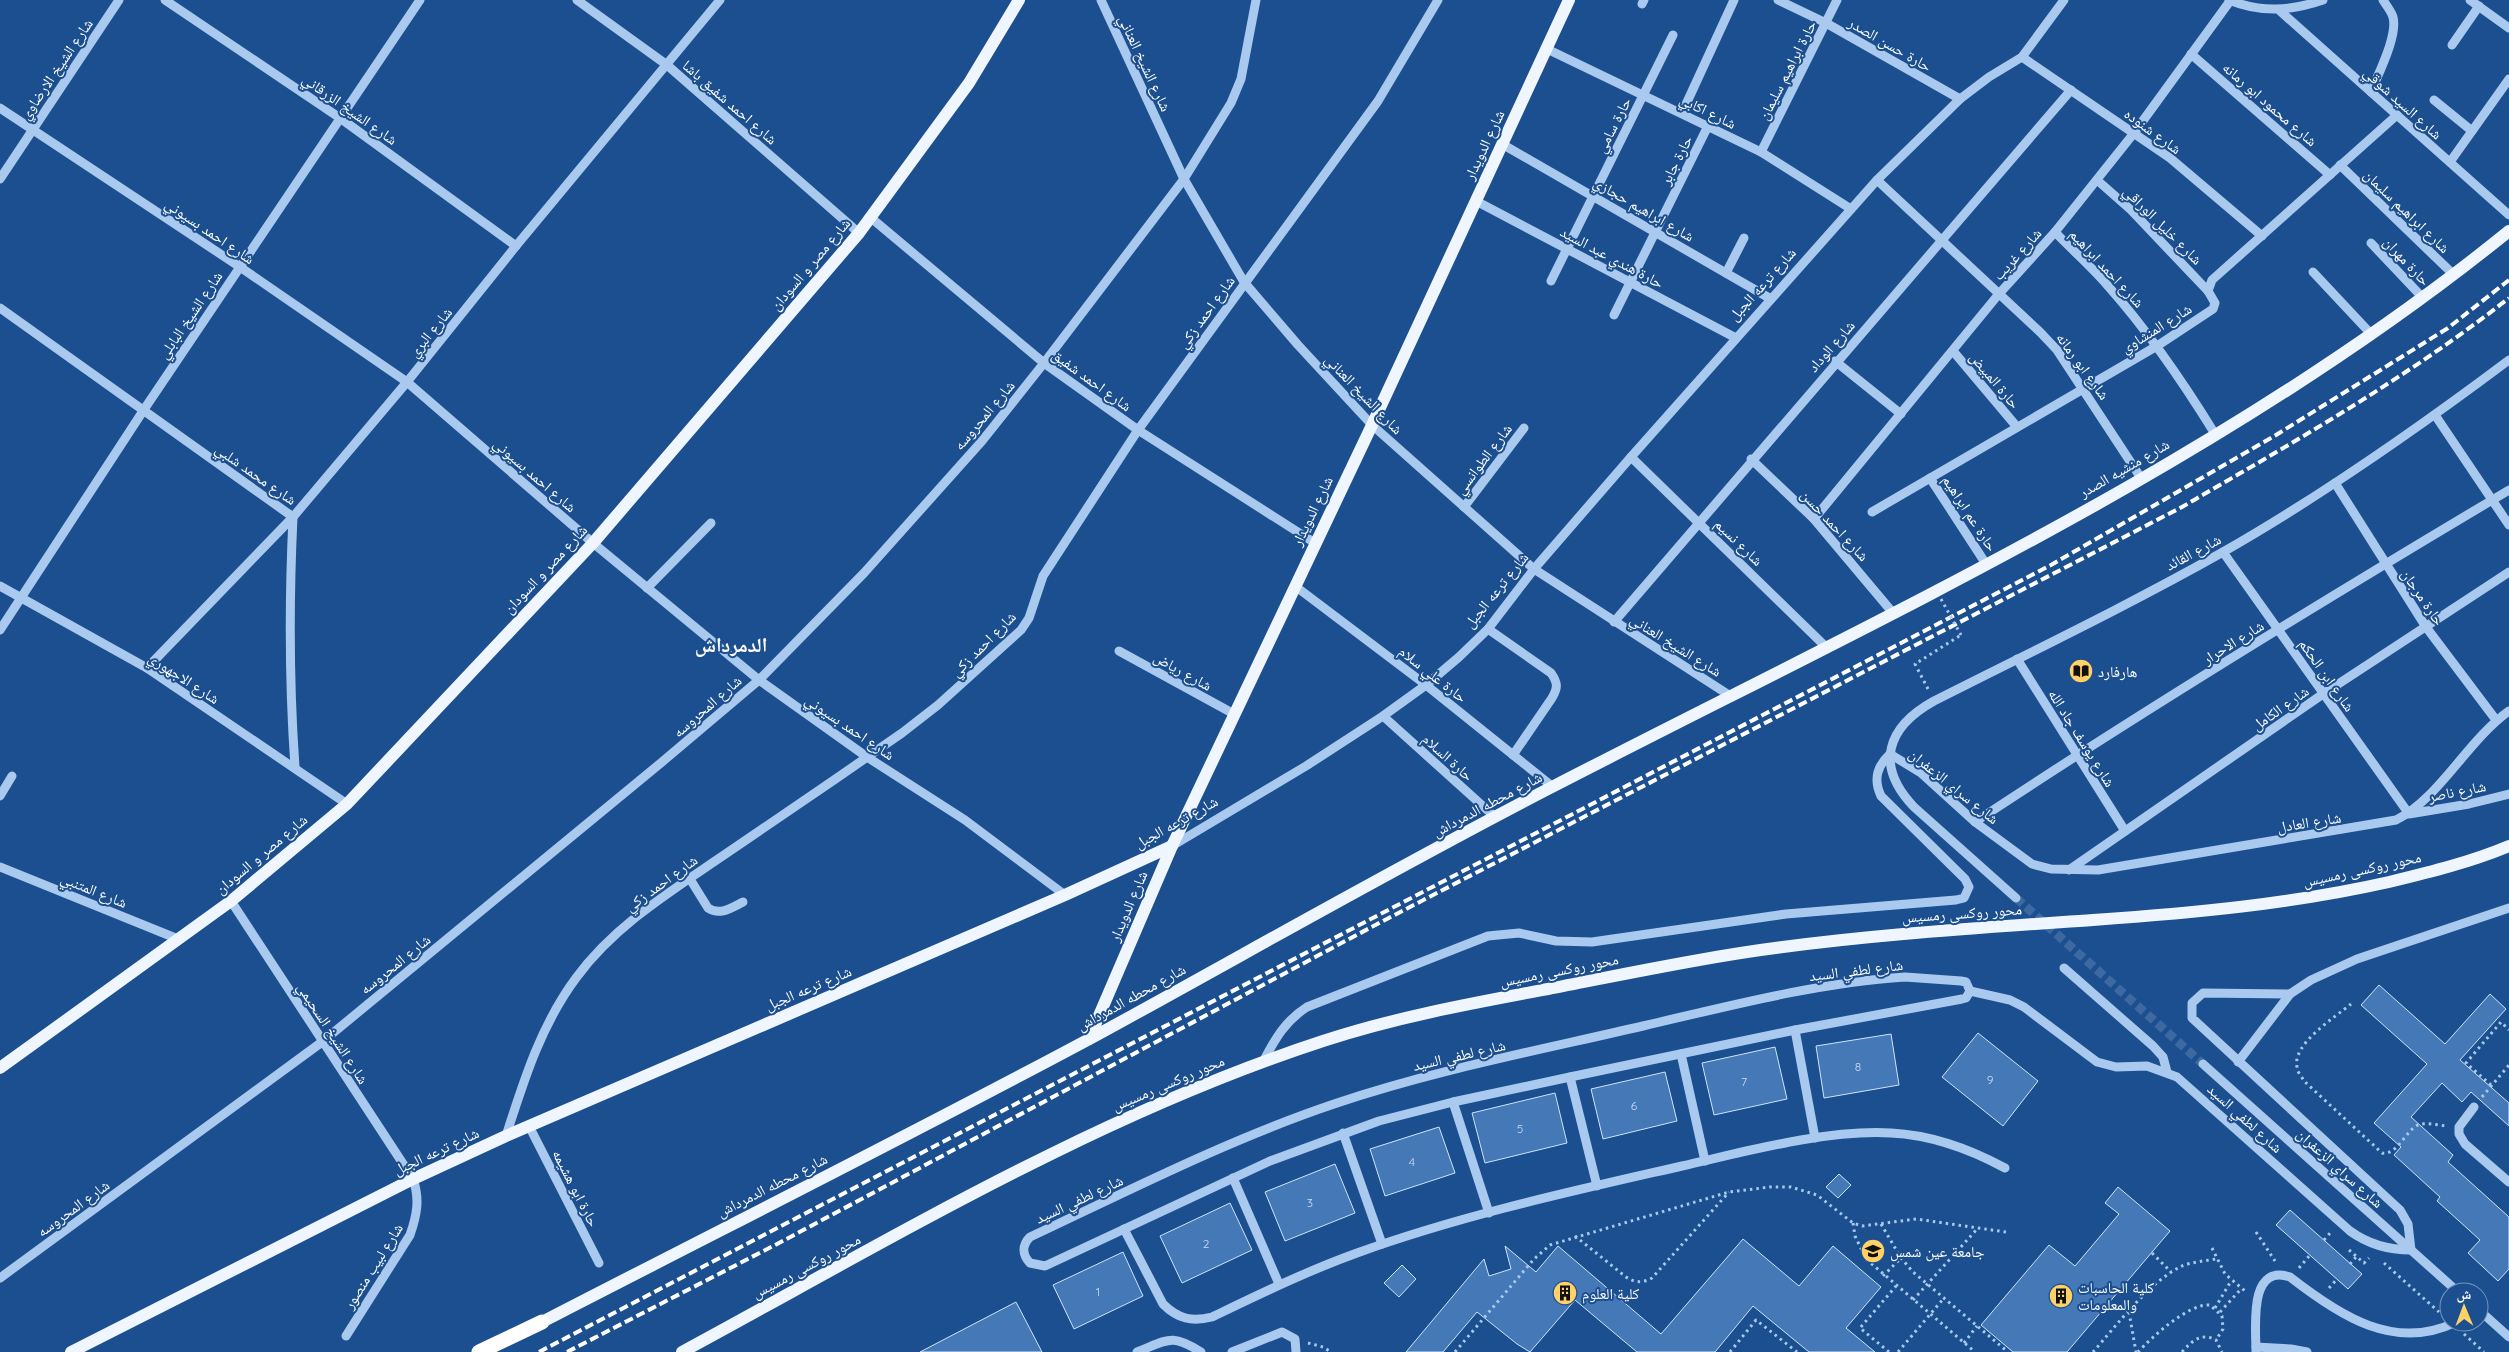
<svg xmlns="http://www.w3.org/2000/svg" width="2509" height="1352" font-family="Quicksand,'Noto Naskh Arabic',sans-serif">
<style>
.building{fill:#4478b7;stroke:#cfe3fa}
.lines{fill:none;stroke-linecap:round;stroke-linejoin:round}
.minor-tunnel{stroke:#3d69a0;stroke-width:9;stroke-dasharray:9 4.5;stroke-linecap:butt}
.path{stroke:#a9c9ee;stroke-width:3;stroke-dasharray:2.5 4;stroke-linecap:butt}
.minor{stroke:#a9c9ee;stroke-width:9}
.major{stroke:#f0f6ff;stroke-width:12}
.highway{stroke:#fff;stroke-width:15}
.rail{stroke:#fff;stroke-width:4;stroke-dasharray:9 4;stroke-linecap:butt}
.path-bridge{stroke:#a9c9ee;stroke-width:3;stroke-dasharray:2.5 4;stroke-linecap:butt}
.labels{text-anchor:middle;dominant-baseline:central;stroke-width:4;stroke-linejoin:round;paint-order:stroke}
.number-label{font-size:12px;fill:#d0dded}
.street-label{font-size:15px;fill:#fff;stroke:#1b4f8f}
.poi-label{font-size:15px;fill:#fff;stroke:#1b4f8f;text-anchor:start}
.district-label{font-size:20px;font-weight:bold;fill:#fff;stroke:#1b4f8f}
</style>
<rect width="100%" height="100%" fill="#1b4f8f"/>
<g class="building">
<polygon points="2379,985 2445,1044 2490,994 2506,1009 2460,1060 2509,1103 2509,1126 2471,1092 2462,1102 2442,1083 2411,1117 2453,1155 2448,1162 2509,1217 2509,1269 2498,1281 2468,1253 2480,1240 2437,1201 2440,1197 2394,1155 2401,1147 2374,1123 2427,1064 2361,1005"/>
<polygon points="1978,1033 2038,1081 2003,1126 1942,1077"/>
<polygon points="1891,1034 1899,1085 1824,1098 1816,1046"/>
<polygon points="1775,1047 1787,1099 1714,1115 1702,1063"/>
<polygon points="1665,1072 1677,1121 1603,1139 1591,1089"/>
<polygon points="1555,1093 1567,1143 1485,1163 1472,1113"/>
<polygon points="1439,1127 1455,1173 1385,1196 1370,1149"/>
<polygon points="1335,1164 1355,1213 1285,1241 1265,1192"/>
<polygon points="1839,1174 1851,1185 1838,1198 1826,1187"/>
<polygon points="2118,1187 2170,1231 2067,1352 2013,1352 1981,1325 2049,1245 2075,1266 2119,1214 2105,1203"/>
<polygon points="1230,1203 1252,1250 1182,1283 1160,1236"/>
<polygon points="2290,1210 2362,1274 2348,1289 2276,1225"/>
<polygon points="1743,1239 1799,1286 1833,1246 1881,1287 1846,1328 1875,1352 1809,1352 1753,1306 1715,1352 1637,1352 1575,1300 1530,1352 1517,1344 1477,1312 1443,1352 1406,1352 1484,1259 1489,1276 1511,1269 1505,1246 1536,1272 1558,1246 1661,1334"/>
<polygon points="1123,1252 1143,1296 1074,1329 1053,1285"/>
<polygon points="1402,1265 1416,1279 1399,1297 1384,1283"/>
<polygon points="1016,1302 1042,1352 920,1352"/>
</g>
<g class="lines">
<polyline class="minor-tunnel" points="2016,898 2203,1064"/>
<g class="path">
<polyline points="1928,689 1915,664 1961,635"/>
<path d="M2351 1004C2334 1018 2292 1044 2297 1067 2297 1072 2302 1077 2304 1081L2382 1153C2397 1156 2406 1130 2418 1125 2426 1122 2438 1125 2446 1126"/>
<polyline points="2491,1085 2466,1063 2501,1022 2509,1030"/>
<polyline points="2482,1097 2509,1065"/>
<polyline points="1853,1223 1855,1236 1866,1259 1975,1352"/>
<polyline points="1881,1224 1901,1258 1913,1272 2008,1352"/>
<polyline points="2256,1232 2275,1261"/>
<path d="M1575 1236 1626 1277C1635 1283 1643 1283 1652 1278L1729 1192"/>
<polyline points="2324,1240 2331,1232"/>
<polyline points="2212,1248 2225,1274 2245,1291"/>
<polyline points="2349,1250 2364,1263 2369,1258"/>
<polyline points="2152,1253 2171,1272"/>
<polyline points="2384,1263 2439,1312"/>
<polyline points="2350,1264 2356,1257"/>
<polyline points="2299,1268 2310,1255"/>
<polyline points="1883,1276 1901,1258"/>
<polyline points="2329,1288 2337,1279"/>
<polyline points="1913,1300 1978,1228"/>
<polyline points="2215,1308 2231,1281"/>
<polyline points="2129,1312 2136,1352"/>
<polyline points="2220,1312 2241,1289"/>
<polyline points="2464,1334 2484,1352"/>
<polyline points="1308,1343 1323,1347 1331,1352"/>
<polyline points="1964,1343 1977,1326"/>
<polyline points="1455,1352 1534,1259 1550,1245 1729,1192 1770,1187 1791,1187 1817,1195 1853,1223 1862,1226 1916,1219 2006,1232"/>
<polyline points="1730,1352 1756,1320 1797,1352"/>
<polyline points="1889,1352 1860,1328 1896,1286"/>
<polyline points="1898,1352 1944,1298"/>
<path d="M2093 1352C2116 1326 2150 1281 2182 1266 2192 1262 2204 1261 2216 1259"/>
<path d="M2138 1352C2152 1337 2189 1303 2210 1305L2222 1316 2223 1329 2216 1340"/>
<path d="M2182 1352C2192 1341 2201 1332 2216 1340L2222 1352"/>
</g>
<g class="minor">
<polyline points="165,0 340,118 516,246"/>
<polyline points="577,0 667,65 859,233"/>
<polyline points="1101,0 1184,179 1244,282 1298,345 1372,425 1534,569 1732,697"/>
<polyline points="1778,0 1826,23 1960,99"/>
<path d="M2229 0C2261 13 2291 11 2323 0"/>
<polyline points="2470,0 2509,28"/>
<polyline points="1642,4 1644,0"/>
<polyline points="2280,11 2509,215"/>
<polyline points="2452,45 2479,6"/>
<polyline points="1547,49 1761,152 1851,209"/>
<polyline points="2191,54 2330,175"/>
<polyline points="2022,57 2170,158 2262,236"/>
<path d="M2371 92C2378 74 2398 36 2393 17 2391 11 2386 5 2383 0"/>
<polyline points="2434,100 2472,131"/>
<polyline points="0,108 240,267 407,382 593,543 759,680 867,757 965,820 1065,895"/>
<polyline points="1682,113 1734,0"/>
<polyline points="1502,144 1771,299"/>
<polyline points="1761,152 1837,0"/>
<polyline points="2450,162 2509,79"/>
<polyline points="2340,165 2454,275"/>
<polyline points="0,179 119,0"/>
<polyline points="1877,180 2040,332 2057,350 2141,478"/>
<polyline points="2097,180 2131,210 2208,291"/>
<polyline points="1476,201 1736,338"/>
<polyline points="870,217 1044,363 1138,430 1315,543"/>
<path d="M2055 232C2072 250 2092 267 2108 286 2149 332 2183 382 2215 434"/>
<polyline points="2371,243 2423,298"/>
<polyline points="2313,272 2372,335"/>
<polyline points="1726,273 1744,238"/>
<polyline points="1551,281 1673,35"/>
<path d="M0 308 293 517C289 601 289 683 295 767"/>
<polyline points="1614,315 1708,126"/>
<polyline points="1953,351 2017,427"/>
<polyline points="1835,361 1901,414"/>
<polyline points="2435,415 2509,525"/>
<polyline points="1631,457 1827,648"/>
<polyline points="1751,459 1814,519 1893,613"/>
<polyline points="1930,478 1986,564"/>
<polyline points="2335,483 2426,627 2496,720"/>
<polyline points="1464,507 1524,428"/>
<polyline points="1872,512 2157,346 2213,309 2215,303 2208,291 2212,280 2397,115"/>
<polyline points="1814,519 1998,295 2055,232 2134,133 2230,1"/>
<polyline points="2223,552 2409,814 2469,804 2509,794"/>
<polyline points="0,586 147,668 347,804"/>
<polyline points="1295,586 1426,685 1553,787"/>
<polyline points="647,588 711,523"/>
<polyline points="1614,622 2071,90"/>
<path d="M1488 629 1551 673C1558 683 1558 688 1552 698L1513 755"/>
<polyline points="0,630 143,411 420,0"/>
<polyline points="1119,651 1234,714"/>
<polyline points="2017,659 2125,831"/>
<polyline points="147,668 293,517 407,382 516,246 720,0"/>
<polyline points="1383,716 1495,817"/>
<path d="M1890 754 1921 773 1975 822 2032 864 2051 869 2098 870 2396 820C2439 799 2467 741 2509 711"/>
<polyline points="0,796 12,776"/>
<path d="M1975 822C2150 706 2329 597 2509 490"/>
<polyline points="1172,846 1306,766 1383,716 1426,685 1459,657 1488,629 1534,569 1631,457 1877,180 1960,99 1989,77 2022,57 2064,0"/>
<polyline points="0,867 178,939"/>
<polyline points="2069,870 2323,694 2509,572"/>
<path d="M690 879 708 908C720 916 731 908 743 902"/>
<path d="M2016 898 1914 807C1874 765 1887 727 1934 701 2031 652 2129 605 2223 552 2323 495 2417 429 2509 360"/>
<path d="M231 901 413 1179C420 1199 417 1215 410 1235L346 1336"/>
<polyline points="2064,968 2153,1046 2163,1057 2167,1072"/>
<path d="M1905 977 1961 981 1966 982 1970 991 1966 998 1962 999 1795 1030 1570 1077 1453 1102 1379 1121 1270 1161 1045 1266 1030 1263C1022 1255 1022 1245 1030 1237 1130 1190 1230 1139 1334 1104 1435 1070 1540 1050 1643 1026 1729 1006 1816 983 1905 977Z"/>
<path d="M1970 991 2010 1000 2024 1007 2097 1062 2116 1067 2147 1066 2177 1077 2350 1231C2368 1244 2388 1250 2411 1250L2408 1224 2400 1210 2192 1018V1003L2203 993 2290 994"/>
<polyline points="1795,1030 1815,1138"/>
<polyline points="1681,1054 1705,1161"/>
<path d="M1263 1062C1275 1039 1285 1021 1307 1007L1488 936 1519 933 1556 941 1592 942 1786 914 1956 900 1964 898 1969 887 1965 879 1881 796C1873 779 1877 766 1890 754"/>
<polyline points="2238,1062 2290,994 2311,980 2357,959 2509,908"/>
<polyline points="2203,1064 2458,1292"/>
<polyline points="1570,1077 1597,1186"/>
<polyline points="1453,1102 1489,1213"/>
<polyline points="2474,1107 2459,1127 2459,1134 2465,1144 2509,1182"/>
<polyline points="529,1126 599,1263"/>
<polyline points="1343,1133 1382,1244"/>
<path d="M506 1136C524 1080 541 1025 576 978 614 926 671 891 724 855 783 815 843 774 902 733L938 705 1021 630 1029 618 1043 576 1138 430 1378 101 1438 0"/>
<polyline points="1233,1178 1279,1284"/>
<path d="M1124 1229 1163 1304C1178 1319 1192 1322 1212 1317 1260 1294 1307 1271 1357 1253 1462 1215 1573 1191 1682 1166 1744 1152 1827 1129 1891 1133 1932 1135 1968 1148 2005 1168"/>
<polyline points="0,1278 322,1042 662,762 759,680 864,573 982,441 1044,363 1184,179 1231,103 1241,79 1256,0"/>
<polyline points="2479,1310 2509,1337"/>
<polyline points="2256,1347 2291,1349 2307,1352"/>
<path d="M1137 1352C1168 1340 1171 1333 1201 1352"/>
<polyline points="1232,1352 1282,1332 1295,1339 1296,1352"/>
<path d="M2256 1352C2256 1328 2248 1263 2290 1277 2340 1316 2395 1352 2456 1322"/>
</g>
<g class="major">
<polyline points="1089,1039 1172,846 1372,425 1569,0"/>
<polyline points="0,1068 231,901 347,804 593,543 859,233 969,83 1019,0"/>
<path d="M542 1322C726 1227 912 1134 1095 1036 1247 953 1398 866 1552 787 1877 619 2223 463 2509 231"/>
<polyline points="71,1352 413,1179 506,1136 1065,895 1172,846"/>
<path d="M682 1352C891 1239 1096 1115 1323 1041 1396 1017 1473 1003 1548 989 1615 976 1681 962 1747 952 1862 935 1978 928 2093 920 2193 913 2291 904 2389 882 2430 872 2471 862 2509 846"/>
</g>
<polyline class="highway" points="479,1352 542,1322"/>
<g class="rail">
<polyline points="539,1352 2051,565 2276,435 2448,328 2509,280"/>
<path d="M567 1352 779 1243 1381 922 2182 507C2294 442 2407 378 2509 298"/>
</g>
<polyline class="path-bridge" points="1941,599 1961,635"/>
</g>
<defs>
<g id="library-disc" transform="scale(1.25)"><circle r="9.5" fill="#ffd166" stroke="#1b4f8f"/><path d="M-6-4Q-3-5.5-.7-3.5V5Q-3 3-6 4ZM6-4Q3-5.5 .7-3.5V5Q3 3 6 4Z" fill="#111"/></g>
<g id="university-disc" transform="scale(1.25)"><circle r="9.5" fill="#ffd166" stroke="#1b4f8f"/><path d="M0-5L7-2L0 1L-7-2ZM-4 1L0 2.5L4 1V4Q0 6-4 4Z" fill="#111"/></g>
<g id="building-disc" transform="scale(1.25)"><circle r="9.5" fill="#ffd166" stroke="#1b4f8f"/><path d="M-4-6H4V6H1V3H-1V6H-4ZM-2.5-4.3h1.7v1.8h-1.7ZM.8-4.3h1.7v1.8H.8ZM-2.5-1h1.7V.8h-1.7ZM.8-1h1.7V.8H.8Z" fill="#111"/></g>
</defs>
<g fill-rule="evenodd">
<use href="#library-disc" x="2081" y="671"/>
<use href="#university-disc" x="1873" y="1251"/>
<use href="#building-disc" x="1565" y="1293"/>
<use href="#building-disc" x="2061" y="1296"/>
</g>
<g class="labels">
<g class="number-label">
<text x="1858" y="1066">8</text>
<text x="1990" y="1079">9</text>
<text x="1744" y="1081">7</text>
<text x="1634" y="1105">6</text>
<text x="1520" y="1128">5</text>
<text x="1412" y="1161">4</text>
<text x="1310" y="1202">3</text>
<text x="1206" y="1243">2</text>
<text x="1098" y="1291">1</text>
</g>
<g class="street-label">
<text transform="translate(1890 44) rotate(30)">حارة حسن الصدر</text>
<text transform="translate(1145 63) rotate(65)">شارع الشيخ العناني</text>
<text transform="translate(56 69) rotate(-56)">شارع الشيخ الارضاوي</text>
<text transform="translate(1787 70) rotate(-63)">حارة ابراهيم سليمان</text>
<text transform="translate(730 102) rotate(41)">شارع احمد شفيق باشا</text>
<text transform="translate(2403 103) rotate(42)">شارع السيد شوقي</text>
<text transform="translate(2270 104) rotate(41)">شارع محمود ابو رمانه</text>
<text transform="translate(350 109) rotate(35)">شارع الشيخ الزرقاني</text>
<text transform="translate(1708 111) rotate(26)">شارع اكابي</text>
<text transform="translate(1613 125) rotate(-63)">حارة سامي</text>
<text transform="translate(2153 131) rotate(36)">شارع شنوده</text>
<text transform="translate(1484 145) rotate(-65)">شارع الدويدار</text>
<text transform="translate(1676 160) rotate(-63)">حارة جابر</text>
<text transform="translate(1644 209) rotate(30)">شارع ابراهيم حجازي</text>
<text transform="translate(2407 211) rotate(44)">شارع ابراهيم سليمان</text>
<text transform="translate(2163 225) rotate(45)">شارع خليل الوراقي</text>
<text transform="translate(210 231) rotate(34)">شارع احمد بسيوني</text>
<text transform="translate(2017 254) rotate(-48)">شارع غريب</text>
<text transform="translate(1612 257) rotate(28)">حارة هندي عبد السيد</text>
<text transform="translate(2407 261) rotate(47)">حارة مهران</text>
<text transform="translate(810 264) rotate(-50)">شارع مصر و السودان</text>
<text transform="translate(2107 268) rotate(47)">شارع احمد ابراهيم</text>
<text transform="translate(1762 284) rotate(-48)">شارع ترعه الجبل</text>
<text transform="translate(1206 312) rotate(-54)">شارع احمد زكي</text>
<text transform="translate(190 315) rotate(-56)">شارع الشيخ البابلي</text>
<text transform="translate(2156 328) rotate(-32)">شارع المنشاوي</text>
<text transform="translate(430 332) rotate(-51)">شارع البري</text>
<text transform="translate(1831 346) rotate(-49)">شارع الوداد</text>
<text transform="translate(2083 366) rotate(54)">شارع ابو رمانه</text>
<text transform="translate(1092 380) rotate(36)">شارع احمد شفيق</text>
<text transform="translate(1995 380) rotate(50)">حارة المبيض</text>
<text transform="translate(1364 394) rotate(46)">شارع الشيخ العناني</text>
<text transform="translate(984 415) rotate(-50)">شارع المحروسه</text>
<text transform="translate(1483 459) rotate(-53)">شارع الطوانسي</text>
<text transform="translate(2124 468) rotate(-30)">شارع منشيه الصدر</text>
<text transform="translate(256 474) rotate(35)">شارع محمد شلبي</text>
<text transform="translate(535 475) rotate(41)">شارع احمد بسيوني</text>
<text transform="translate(1312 511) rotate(-64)">شارع الدويدار</text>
<text transform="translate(1970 513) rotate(57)">حارة عم ابراهيم</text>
<text transform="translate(1835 525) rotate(47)">شارع احمد حسن</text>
<text transform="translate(1739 542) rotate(44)">شارع نسيم</text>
<text transform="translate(2193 552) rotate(-28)">شارع القائد</text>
<text transform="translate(545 569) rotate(-47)">شارع مصر و السودان</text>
<text transform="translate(1496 590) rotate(-51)">شارع ترعه الجبل</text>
<text transform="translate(2423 597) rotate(56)">حارة مرجان</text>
<text transform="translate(2233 642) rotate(-32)">شارع الاحرار</text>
<text transform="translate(983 644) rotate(-45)">شارع احمد زكي</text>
<text transform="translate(1676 645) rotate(32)">شارع الشيخ العناني</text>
<text transform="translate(1183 671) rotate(29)">شارع رياض</text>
<text transform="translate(1433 674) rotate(38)">حارة علي سلام</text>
<text transform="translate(2327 675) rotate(55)">شارع ابن الحكم</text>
<text transform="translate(184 678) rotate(33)">شارع الاجهوري</text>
<text transform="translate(707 706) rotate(-41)">شارع المحروسه</text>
<text transform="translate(2280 708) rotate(-35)">شارع الكامل</text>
<text transform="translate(850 727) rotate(34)">شارع احمد بسيوني</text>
<text transform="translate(2082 738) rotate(58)">شارع يوسف جاد الله</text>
<text transform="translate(1448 757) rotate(42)">حارة السلام</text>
<text transform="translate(1954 786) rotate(39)">شارع سراي الزعفران</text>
<text transform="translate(2457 791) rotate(-11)">شارع ناصر</text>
<text transform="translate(1487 804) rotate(-28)">شارع محطه الدمرداش</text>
<text transform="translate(1176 822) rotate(-29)">شارع ترعه الجبل</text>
<text transform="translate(2309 822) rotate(-9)">شارع العادل</text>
<text transform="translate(261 854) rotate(-40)">شارع مصر و السودان</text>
<text transform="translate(2362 869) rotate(-12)">محور روكسى رمسيس</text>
<text transform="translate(661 883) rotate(-36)">شارع احمد زكي</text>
<text transform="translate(94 890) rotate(22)">شارع المتنبي</text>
<text transform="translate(1128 906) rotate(-67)">شارع الدويدار</text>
<text transform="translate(1962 913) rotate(-4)">محور روكسى رمسيس</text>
<text transform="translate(395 964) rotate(-39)">شارع المحروسه</text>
<text transform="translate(1559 970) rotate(-11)">محور روكسى رمسيس</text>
<text transform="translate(1856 970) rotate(-7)">شارع لطفي السيد</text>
<text transform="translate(808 988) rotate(-23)">شارع ترعه الجبل</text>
<text transform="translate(1131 997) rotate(-29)">شارع محطه الدمرداش</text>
<text transform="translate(333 1033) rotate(57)">شارع الشيخ السحيمي</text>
<text transform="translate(1459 1055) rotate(-13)">شارع لطفي السيد</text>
<text transform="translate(1168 1083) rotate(-23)">محور روكسى رمسيس</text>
<text transform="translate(2245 1118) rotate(42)">شارع لطفي السيد</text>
<text transform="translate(436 1151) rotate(-25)">شارع ترعه الجبل</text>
<text transform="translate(2340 1168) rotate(42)">شارع سراي الزعفران</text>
<text transform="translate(772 1185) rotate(-27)">شارع محطه الدمرداش</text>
<text transform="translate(576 1188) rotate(63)">حارة ابو هشيمه</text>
<text transform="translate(1079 1199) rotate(-25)">شارع لطفي السيد</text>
<text transform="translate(73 1208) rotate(-36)">شارع المحروسه</text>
<text transform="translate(373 1266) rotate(-58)">شارع لبيب منصور</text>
<text transform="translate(806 1266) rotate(-28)">محور روكسى رمسيس</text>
</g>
<g class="poi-label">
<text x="2098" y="671">هارفارد</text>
<text x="1890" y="1251">جامعة عين شمس</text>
<text x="2078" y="1287">كلية الحاسبات<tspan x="2078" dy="17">والمعلومات</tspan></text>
<text x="1582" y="1293">كلية العلوم</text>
</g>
<g class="district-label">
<text x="731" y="644">الدمرداش</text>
</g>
</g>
<g transform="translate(2464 1307) rotate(359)"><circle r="24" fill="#1b4f8f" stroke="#7695bc"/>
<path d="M0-4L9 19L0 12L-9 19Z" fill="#ffd166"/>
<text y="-8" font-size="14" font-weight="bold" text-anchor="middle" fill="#ffffff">ش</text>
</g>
</svg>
